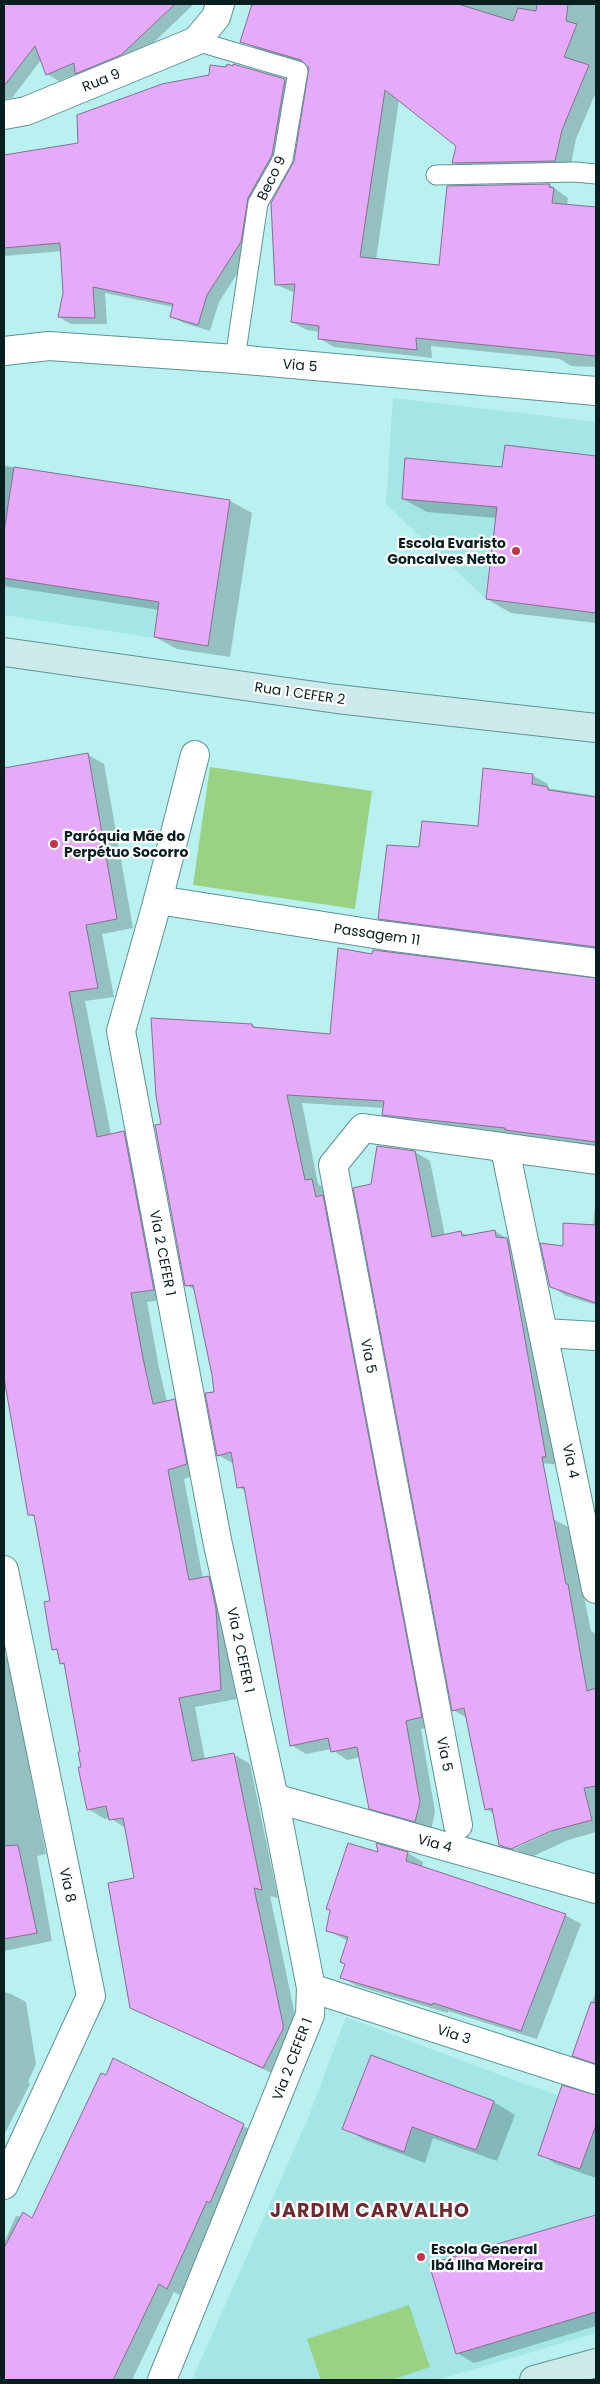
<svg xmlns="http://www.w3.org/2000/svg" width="600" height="2384" font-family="Poppins,sans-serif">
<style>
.built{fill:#a4e5e6}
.green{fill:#9ad284}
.shadow{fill:#0003;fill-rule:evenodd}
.building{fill:#e5aaf9;stroke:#876f8f}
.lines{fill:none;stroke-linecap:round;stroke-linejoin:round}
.lane-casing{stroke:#5e9293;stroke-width:21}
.street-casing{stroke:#5e9293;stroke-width:30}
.secondary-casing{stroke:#5e9293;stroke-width:30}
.lane{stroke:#fff;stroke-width:19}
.street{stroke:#fff;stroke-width:28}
.secondary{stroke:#cceaeb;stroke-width:28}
.poi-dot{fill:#c5344a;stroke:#fff;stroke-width:2}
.labels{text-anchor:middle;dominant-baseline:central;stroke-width:4.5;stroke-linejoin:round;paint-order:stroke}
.street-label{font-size:14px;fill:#081e1f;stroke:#fff}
.poi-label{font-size:14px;font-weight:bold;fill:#081e1f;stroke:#fff;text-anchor:start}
.district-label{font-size:19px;font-weight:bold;letter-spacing:1px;fill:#6e282f;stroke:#fff}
</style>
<rect width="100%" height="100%" fill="#b9f1f1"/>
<g class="built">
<polygon points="393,398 596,422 596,613 486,599 386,504"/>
<polygon points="4,465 230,500 208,646 4,615"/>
<polygon points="346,2017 522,2083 596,2108 596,2333 437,2380 192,2380 309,2116"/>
</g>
<g class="green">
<polygon points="210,767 372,791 355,909 193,885"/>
<polygon points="409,2305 430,2367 391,2380 321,2380 307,2339"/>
</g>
<g class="shadow">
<polygon points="4,4 194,4 134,61 88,80 76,74 59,81 47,74 41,60 12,98 4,99"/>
<polygon points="256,4 596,4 596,92 576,139 570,169 468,171 454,163 457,145 399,100 376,260 440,266 448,187 550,185 568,198 567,205 596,208 596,367 571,366 560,359 431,346 432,358 334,347 319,338 320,332 307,330 292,322 295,293 277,285 310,68 262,52 247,43"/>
<polygon points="285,80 297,87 260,205 253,249 219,302 210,331 184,323 171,316 173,307 105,293 107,324 71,324 59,317 64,293 62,251 4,256 4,171 14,171 4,166 4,157 79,144"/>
<polygon points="506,446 596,457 596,623 511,613 487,599 497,518 427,512 403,499 503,468"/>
<polygon points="4,466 230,501 252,513 230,657 177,649 155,637 159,610 4,586"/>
<polygon points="87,754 104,764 133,928 102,934 114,997 85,1001 111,1135 124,1133 140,1142 170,1299 147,1302 159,1368 167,1402 174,1401 191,1410 203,1473 184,1479 203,1579 209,1577 225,1587 233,1620 237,1699 195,1707 205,1760 233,1754 250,1764 278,1898 270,1896 299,2034 280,2077 132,2007 136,1879 127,1829 110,1818 105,1819 88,1809 82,1752 65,1666 61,1663 59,1652 54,1649 51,1602 36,1518 29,1514 4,1376 4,769"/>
<polygon points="532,775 548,784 547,788 596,796 596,953 395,927 380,918 420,848 479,827"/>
<polygon points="373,956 596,979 596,1148 399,1123 383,1114 384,1108 302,1103 318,1184 327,1189 436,1726 421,1729 435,1812 431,1830 386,1817 370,1808 361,1757 347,1760 331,1749 306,1754 291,1745 246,1491 238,1487 234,1464 218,1455 213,1374 195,1290 186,1285 163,1125 252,1025 258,1028 331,1036"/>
<polygon points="415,1152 430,1161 445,1236 461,1232 468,1236 495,1231 522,1248 561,1465 418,1450 373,1185"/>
<polygon points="596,1195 596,1305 566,1296 551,1286 564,1247 593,1226"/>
<path d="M553 1519 570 1528 591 1631 596 1634V1832L568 1840 529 1858 515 1849 517 1854 500 1845 494 1814 486 1809 467 1718 453 1710ZM556 1827 557 1829 514 1849V1846Z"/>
<polygon points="4,1656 8,1658 46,1854 37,1856 52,1941 4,1951"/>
<polygon points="408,1853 423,1862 422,1868 565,1915 581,1924 537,2039 448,2011 448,2013 357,1986 341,1977 347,1965 348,1941 327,1930 379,1854"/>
<polygon points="596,1991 596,2067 574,2055"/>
<polygon points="4,1992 11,1994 26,2002 36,2064 28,2082 30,2084 4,2135"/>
<polygon points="372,2056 494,2102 515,2115 497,2161 433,2138 425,2163 365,2140 344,2128"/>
<polygon points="563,2087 596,2096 596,2178 556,2164 540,2154"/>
<polygon points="243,2126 259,2134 183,2297 174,2292 132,2380 4,2380 4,2266 13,2248 4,2243 16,2216 33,2219"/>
<polygon points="596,2216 596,2326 474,2363 457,2353 431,2265"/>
</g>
<g class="building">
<polygon points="4,4 175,4 121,55 75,74 74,63 46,75 35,46 4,86"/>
<polygon points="252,4 458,4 513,21 518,8 536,11 537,4 568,4 566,21 577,24 564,57 589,65 562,130 555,161 452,163 456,146 385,90 360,257 439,265 447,186 550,184 549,187 554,188 552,203 596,207 596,356 416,338 417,350 318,339 319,326 291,322 295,284 275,285 271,203 294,161 309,68 301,60 240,42"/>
<polygon points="227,64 233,66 233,64 285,79 272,155 248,198 241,242 207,295 198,325 170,317 173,304 93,287 95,318 58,317 63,293 60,243 4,248 4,155 78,143 77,115 162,84 209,75 210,65 226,67"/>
<polygon points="505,445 596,456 596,613 486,599 497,507 402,499 405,458 502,467"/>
<polygon points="14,467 230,500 208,646 154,637 159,602 4,578 4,532"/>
<polygon points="88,753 117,919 86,925 98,988 69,992 97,1137 124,1131 154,1290 131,1293 143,1358 153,1404 175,1399 187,1464 168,1470 183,1549 189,1580 209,1576 216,1609 221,1690 179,1698 192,1761 234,1753 262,1890 254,1888 283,2024 283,2029 263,2068 130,2008 108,1883 134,1878 123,1818 109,1820 106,1806 87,1810 78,1767 81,1767 78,1752 80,1752 64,1663 60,1664 57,1649 52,1650 44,1602 50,1601 34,1515 28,1515 4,1378 4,768"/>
<polygon points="483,768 533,774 532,784 548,787 548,790 596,797 596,947 378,919 387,845 419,847 422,821 478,826"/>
<polygon points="338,948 372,954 373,950 596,978 596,1142 505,1130 505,1128 382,1115 384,1101 287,1095 305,1180 312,1179 316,1197 323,1195 422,1717 406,1721 420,1802 415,1822 369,1809 357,1747 331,1752 328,1738 290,1746 244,1487 237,1488 231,1452 217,1456 205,1393 214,1392 212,1375 193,1285 185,1286 155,1125 161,1124 156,1096 151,1018 252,1024 253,1027 330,1034"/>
<polygon points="377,1146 415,1151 432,1237 461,1231 462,1236 495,1230 496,1237 507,1238 546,1457 542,1457 566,1584 568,1584 587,1691 596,1688 596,1786 584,1788 592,1820 551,1831 511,1849 499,1845 492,1808 485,1810 464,1708 452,1711 353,1188 371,1184"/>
<polygon points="563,1223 596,1225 596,1303 550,1287 540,1243 563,1246"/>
<polygon points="348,1843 378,1852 376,1843 408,1852 406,1861 566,1914 521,2031 433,2003 432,2005 340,1978 345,1964 340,1962 348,1937 326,1931 330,1910 326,1909"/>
<polygon points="18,1845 37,1933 4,1939 4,1846"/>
<polygon points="591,2002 596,2003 596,2064 572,2056"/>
<polygon points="371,2055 494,2101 476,2150 412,2127 404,2152 342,2129"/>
<polygon points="113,2058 244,2124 210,2203 207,2201 167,2289 159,2284 113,2380 4,2380 4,2248 23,2212 32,2218 101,2073 106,2075"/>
<polygon points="562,2085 596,2095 596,2125 580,2169 538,2155"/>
<polygon points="596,2215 596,2312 456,2354 429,2264"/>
</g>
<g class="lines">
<g class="lane-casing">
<g id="lane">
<polyline points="196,41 298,71 283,159 258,203 235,359"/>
<polyline points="436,175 575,172 596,174"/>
</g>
</g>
<g class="street-casing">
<g id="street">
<polyline points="4,115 26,111 196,41 216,17 220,4"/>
<polyline points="4,351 49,346 235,359 596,391"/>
<polyline points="158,900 387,936 596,963"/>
<polyline points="505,1149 596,1589"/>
<polyline points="544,1333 596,1336"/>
<polyline points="4,1570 91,1996 4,2185"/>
<polyline points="274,1798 596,1889"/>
<polyline points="458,1825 333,1165 363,1128 596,1160"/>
<polyline points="311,1988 596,2080"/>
<polyline points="162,2380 310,2015 311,1988 274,1798 217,1540 121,1031 158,900 195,755"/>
</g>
</g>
<g class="secondary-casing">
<g id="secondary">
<polyline points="4,652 337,699 596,728"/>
<polyline points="534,2380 596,2363"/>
</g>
</g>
<use href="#lane" class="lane"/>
<use href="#street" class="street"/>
<use href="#secondary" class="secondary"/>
</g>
<g class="poi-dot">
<circle cx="516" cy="551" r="5"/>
<circle cx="54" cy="844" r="5"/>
<circle cx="421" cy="2257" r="5"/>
</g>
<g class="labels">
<g class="street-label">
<text transform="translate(101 80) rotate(-22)">Rua 9</text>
<text transform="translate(271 178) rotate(-64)">Beco 9</text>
<text transform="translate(300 365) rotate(5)">Via 5</text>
<text transform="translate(300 693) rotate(8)">Rua 1 CEFER 2</text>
<text transform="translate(377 934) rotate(8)">Passagem 11</text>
<text transform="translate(163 1253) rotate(79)">Via 2 CEFER 1</text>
<text transform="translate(369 1356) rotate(79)">Via 5</text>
<text transform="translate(571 1461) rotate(78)">Via 4</text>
<text transform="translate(241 1650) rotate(78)">Via 2 CEFER 1</text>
<text transform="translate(445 1754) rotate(79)">Via 5</text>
<text transform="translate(435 1843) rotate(15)">Via 4</text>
<text transform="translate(68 1885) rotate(78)">Via 8</text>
<text transform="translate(454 2034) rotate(18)">Via 3</text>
<text transform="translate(292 2059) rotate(-69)">Via 2 CEFER 1</text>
</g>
<g class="poi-label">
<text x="506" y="543" text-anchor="end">Escola Evaristo<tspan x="506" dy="16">Goncalves Netto</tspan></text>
<text x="64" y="836">Paróquia Mãe do<tspan x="64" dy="16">Perpétuo Socorro</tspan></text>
<text x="431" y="2249">Escola General<tspan x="431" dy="16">Ibá Ilha Moreira</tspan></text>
</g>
<g class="district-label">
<text x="370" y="2210">JARDIM CARVALHO</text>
</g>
</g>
<rect width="600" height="2384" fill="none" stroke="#081e1f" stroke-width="10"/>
</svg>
